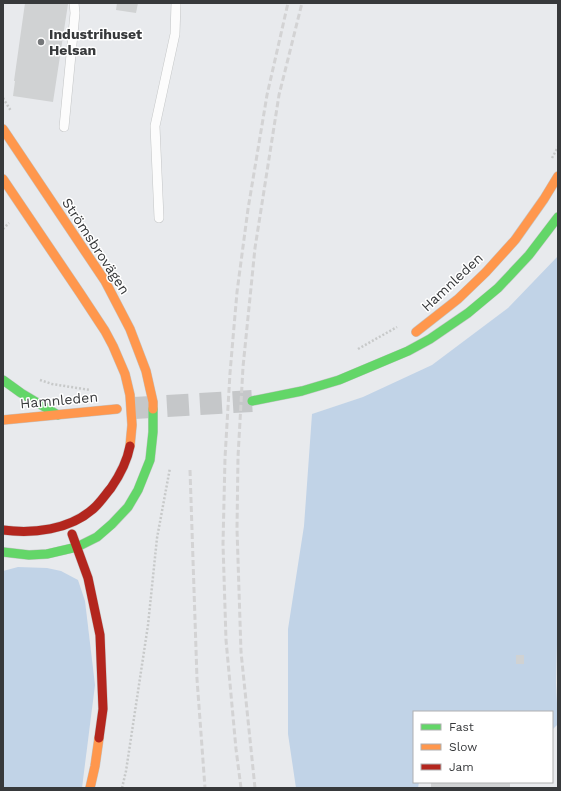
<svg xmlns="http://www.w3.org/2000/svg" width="561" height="791" font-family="'Work Sans',sans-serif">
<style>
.green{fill:#c1d3e7}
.building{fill:#d0d2d3}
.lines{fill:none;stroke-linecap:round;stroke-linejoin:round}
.secondary-tunnel{stroke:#c5c7c9;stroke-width:22;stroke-dasharray:22 11;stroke-linecap:butt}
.lane-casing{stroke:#c3c5c6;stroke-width:10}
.fast-casing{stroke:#c3c5c6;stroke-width:10}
.slow-casing{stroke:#c3c5c6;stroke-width:10}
.jam-casing{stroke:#c3c5c6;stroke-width:10}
.path{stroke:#c7c9c9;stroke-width:2.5;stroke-dasharray:2 2;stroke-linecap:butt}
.lane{stroke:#fcfcfc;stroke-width:9}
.fast{stroke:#63d668;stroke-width:9}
.slow{stroke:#ff974d;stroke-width:9}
.jam{stroke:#b3261e;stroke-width:9}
.rail{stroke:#d3d3d4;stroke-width:3;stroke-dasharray:6 3;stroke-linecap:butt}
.poi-dot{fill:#757779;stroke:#fff;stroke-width:1.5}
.labels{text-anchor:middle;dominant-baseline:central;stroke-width:3;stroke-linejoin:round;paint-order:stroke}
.poi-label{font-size:14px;font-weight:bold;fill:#37393b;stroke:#fff;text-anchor:start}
.street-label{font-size:14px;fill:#37393b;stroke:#fff}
</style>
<rect width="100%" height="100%" fill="#e8eaed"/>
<g class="green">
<polygon points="558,256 558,606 556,683 558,724 552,730 552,712 414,712 414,782 419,782 418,788 296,788 288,734 288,629 304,526 312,414 363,397 432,365 508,308"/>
<polygon points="18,567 47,568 61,571 78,580 85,601 95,685 82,788 3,788 3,571"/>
</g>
<g class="building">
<polygon points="25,3 61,3 68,4 53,102 13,96 15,81 14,81"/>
<polygon points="117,3 138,3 136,13 116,10"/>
<rect x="516" y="655" width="8" height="9"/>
<rect x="431" y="782" width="79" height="6"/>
</g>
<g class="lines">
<polyline class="secondary-tunnel" points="134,408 252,401"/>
<g class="lane-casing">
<g id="lane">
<polyline points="64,127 75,13 74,3"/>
<polyline points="159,218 155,126 175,34 176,3"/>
</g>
</g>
<g class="fast-casing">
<g id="fast">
<polyline points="3,380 21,393 58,415"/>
<polyline points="252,401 302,391 339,380 408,351 430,339 468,313 498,288 529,255 558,217"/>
<polyline points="3,552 29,555 47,554 77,547 97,537 112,524 128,507 138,490 150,460 153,432 153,409"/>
</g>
</g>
<g class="slow-casing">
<g id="slow">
<polyline points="3,129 105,281 130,329 146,371 153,402 153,409"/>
<polyline points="3,179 80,293 105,331 113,346 125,374 130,395 132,425 130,446"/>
<polyline points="416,332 458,299 486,272 515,240 544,199 558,176"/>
<polyline points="3,420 117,409"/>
<polyline points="90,788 95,766 99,738"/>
</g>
</g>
<g class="jam-casing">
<g id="jam">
<path d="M3 530C33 534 69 530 93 509 100 503 105 495 111 488 120 475 127 462 130 446"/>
<polyline points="72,534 88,578 100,635 103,709 99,738"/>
</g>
</g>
<g class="path">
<polyline points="3,98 11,111"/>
<polyline points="552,158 558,147"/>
<polyline points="3,229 9,223"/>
<polyline points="358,349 397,327"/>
<polyline points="40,380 52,384 90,390"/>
<polyline points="122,788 126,771 148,625 157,538 170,468"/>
</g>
<use href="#lane" class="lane"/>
<use href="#fast" class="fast"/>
<use href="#slow" class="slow"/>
<use href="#jam" class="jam"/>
<g class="rail">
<polyline points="190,470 197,679 205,788"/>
<polyline points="241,788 236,749 226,640 223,544 225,458 230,373 237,292 248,209 267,95 288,3"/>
<polyline points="255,788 241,652 237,529 238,457 243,367 255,248 279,95 302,3"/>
</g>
</g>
<circle class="poi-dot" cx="41" cy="42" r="4"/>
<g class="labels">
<g class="poi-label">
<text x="49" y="34">Industrihuset<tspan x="49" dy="16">Helsan</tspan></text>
</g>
<g class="street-label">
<text transform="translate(96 246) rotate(57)">Strömsbrovägen</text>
<text transform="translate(452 282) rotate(-43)">Hamnleden</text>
<text transform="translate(59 400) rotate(-5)">Hamnleden</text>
</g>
</g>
<rect width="561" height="791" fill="none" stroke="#37393b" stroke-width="8"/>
<rect x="413" y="711" width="140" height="72" fill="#ffffff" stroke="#afb0b1"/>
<rect x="421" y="724" width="20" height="6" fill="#63d668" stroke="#afb0b1"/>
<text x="449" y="731" font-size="12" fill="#37393b">Fast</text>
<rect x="421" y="744" width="20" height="6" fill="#ff974d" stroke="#afb0b1"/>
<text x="449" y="751" font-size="12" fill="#37393b">Slow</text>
<rect x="421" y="764" width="20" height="6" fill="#b3261e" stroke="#afb0b1"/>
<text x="449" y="771" font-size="12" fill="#37393b">Jam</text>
</svg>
